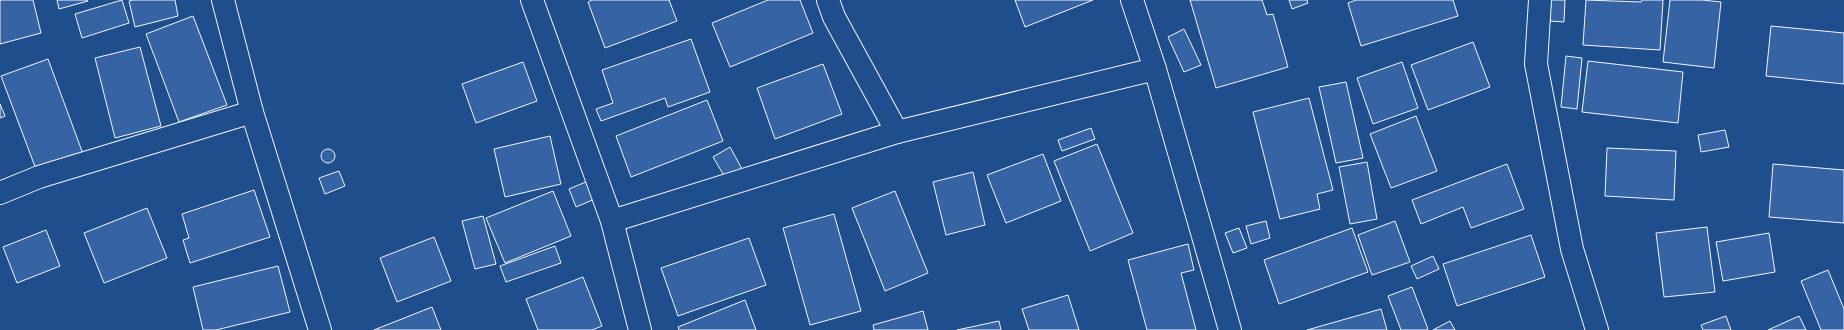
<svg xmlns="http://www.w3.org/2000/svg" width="1844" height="330" font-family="'Noto Sans',sans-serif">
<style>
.building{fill:#3563a3;stroke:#f2f6ff}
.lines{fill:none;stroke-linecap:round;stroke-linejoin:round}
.street-casing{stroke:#f2f6ff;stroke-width:24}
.street{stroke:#1f4e8c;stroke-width:22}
</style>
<rect width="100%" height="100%" fill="#1f4e8c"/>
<g class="building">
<polygon points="0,0 33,0 41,33 0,44"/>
<polygon points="57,0 87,0 88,1 59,9"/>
<polygon points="122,0 129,23 82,38 75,14"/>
<polygon points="133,0 175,0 178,16 135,27 129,1"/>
<polygon points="592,0 669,0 677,21 605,48 588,2"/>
<polygon points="768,0 800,0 813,33 730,67 712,23"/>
<polygon points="1015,0 1093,0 1025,27"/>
<polygon points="1190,0 1262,0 1267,15 1273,14 1288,67 1216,88"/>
<polygon points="1289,0 1307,0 1308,3 1292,9"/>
<polygon points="1356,0 1453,0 1458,16 1361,46 1348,3"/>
<polygon points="1551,0 1565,0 1564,22 1550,21"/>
<polygon points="1586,0 1641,2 1642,0 1663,0 1660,50 1583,45"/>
<polygon points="1670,0 1702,0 1721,2 1714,68 1663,62"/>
<polygon points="193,16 227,105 179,122 146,34"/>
<polygon points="1771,26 1844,33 1844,84 1766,76"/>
<polygon points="1184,29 1201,65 1184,72 1168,37"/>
<polygon points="691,39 710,92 668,107 665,98 601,121 596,109 613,103 602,70"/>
<polygon points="1473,42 1490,87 1428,110 1411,65"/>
<polygon points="140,47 161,126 115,138 95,58"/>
<polygon points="1566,56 1582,58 1577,109 1561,107"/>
<polygon points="48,59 83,154 37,172 1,76"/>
<polygon points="1588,61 1683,72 1678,123 1582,112"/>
<polygon points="523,62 537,101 476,123 462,84"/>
<polygon points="1402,62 1418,108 1373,124 1357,78"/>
<polygon points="823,64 842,114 775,139 757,88"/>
<polygon points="1346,82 1363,158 1336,163 1319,87"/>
<polygon points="1309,98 1333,190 1317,194 1320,209 1280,219 1253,112"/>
<polygon points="707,100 723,141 631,177 616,136"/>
<polygon points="0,104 5,116 0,118"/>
<polygon points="1416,116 1437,171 1391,188 1370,134"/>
<polygon points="1091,128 1095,139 1062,151 1058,140"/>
<polygon points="1725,130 1729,147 1701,152 1698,135"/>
<polygon points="550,136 561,184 505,197 494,149"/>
<polygon points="1097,144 1133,233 1090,251 1054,161"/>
<polygon points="730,147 742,169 726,179 713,157"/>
<polygon points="1607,148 1676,151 1674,200 1605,196"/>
<circle cx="328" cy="156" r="7"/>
<polygon points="1043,154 1061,201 1006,223 987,175"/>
<polygon points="1367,162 1377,219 1350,224 1339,167"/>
<polygon points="1507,164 1524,209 1471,228 1463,207 1421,224 1412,200"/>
<polygon points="1773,164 1844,170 1844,223 1769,217"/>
<polygon points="339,171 345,186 325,194 319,178"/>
<polygon points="973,172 985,225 946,235 933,182"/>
<polygon points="588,181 595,199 576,207 569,189"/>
<polygon points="254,190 270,237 190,263 183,240 189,238 182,214"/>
<polygon points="553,191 571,236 505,263 486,218"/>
<polygon points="895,191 928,273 885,291 852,208"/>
<polygon points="147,208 167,258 104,283 84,233"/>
<polygon points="834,214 861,311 810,325 783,228"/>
<polygon points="483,216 496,264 475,269 462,221"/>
<polygon points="1266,221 1270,238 1251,244 1246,226"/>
<polygon points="1395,221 1410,262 1372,275 1358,235"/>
<polygon points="1707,227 1715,292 1664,297 1656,233"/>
<polygon points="1239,228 1247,248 1233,253 1225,233"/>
<polygon points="1352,228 1368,272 1279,304 1264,260"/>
<polygon points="46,230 60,266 17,283 3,247"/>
<polygon points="1769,233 1775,272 1723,281 1716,242"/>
<polygon points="1531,235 1545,277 1457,306 1443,264"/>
<polygon points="434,237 451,281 397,302 380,258"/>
<polygon points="749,238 766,285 678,316 661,268"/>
<polygon points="1188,244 1194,270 1181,273 1196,330 1147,330 1128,260"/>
<polygon points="555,246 561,263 506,282 500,266"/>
<polygon points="1433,256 1439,269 1417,279 1411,266"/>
<polygon points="278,266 290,312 216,330 203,330 193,287"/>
<polygon points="1828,270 1844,309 1844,330 1821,330 1801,281"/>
<polygon points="583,277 602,326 592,330 538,330 526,299"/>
<polygon points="1412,287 1428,329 1426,330 1401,330 1388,296"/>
<polygon points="1068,295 1079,330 1029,330 1022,309"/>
<polygon points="745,300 756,330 679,330 678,327"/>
<polygon points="432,307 441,330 374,330"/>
<polygon points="1381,309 1387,330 1307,330"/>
<polygon points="923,311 928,330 874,330 873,325"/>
<polygon points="1726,316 1731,330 1703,330 1701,325"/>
<polygon points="1799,316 1806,330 1768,330"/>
<polygon points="999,321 1001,330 957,330"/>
<polygon points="1450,321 1455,330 1433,330"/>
</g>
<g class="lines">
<g class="street-casing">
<g id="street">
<polyline points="223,0 252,112 320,330"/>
<polyline points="532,0 612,221 640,330"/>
<polyline points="828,0 834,17 897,132"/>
<polyline points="1132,0 1155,69 1230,330"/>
<polyline points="1540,0 1536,64 1572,249 1597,330"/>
<polyline points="0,193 39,177 252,112"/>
<polyline points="612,221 897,132 1155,69"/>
</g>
</g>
<use href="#street" class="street"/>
</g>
</svg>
